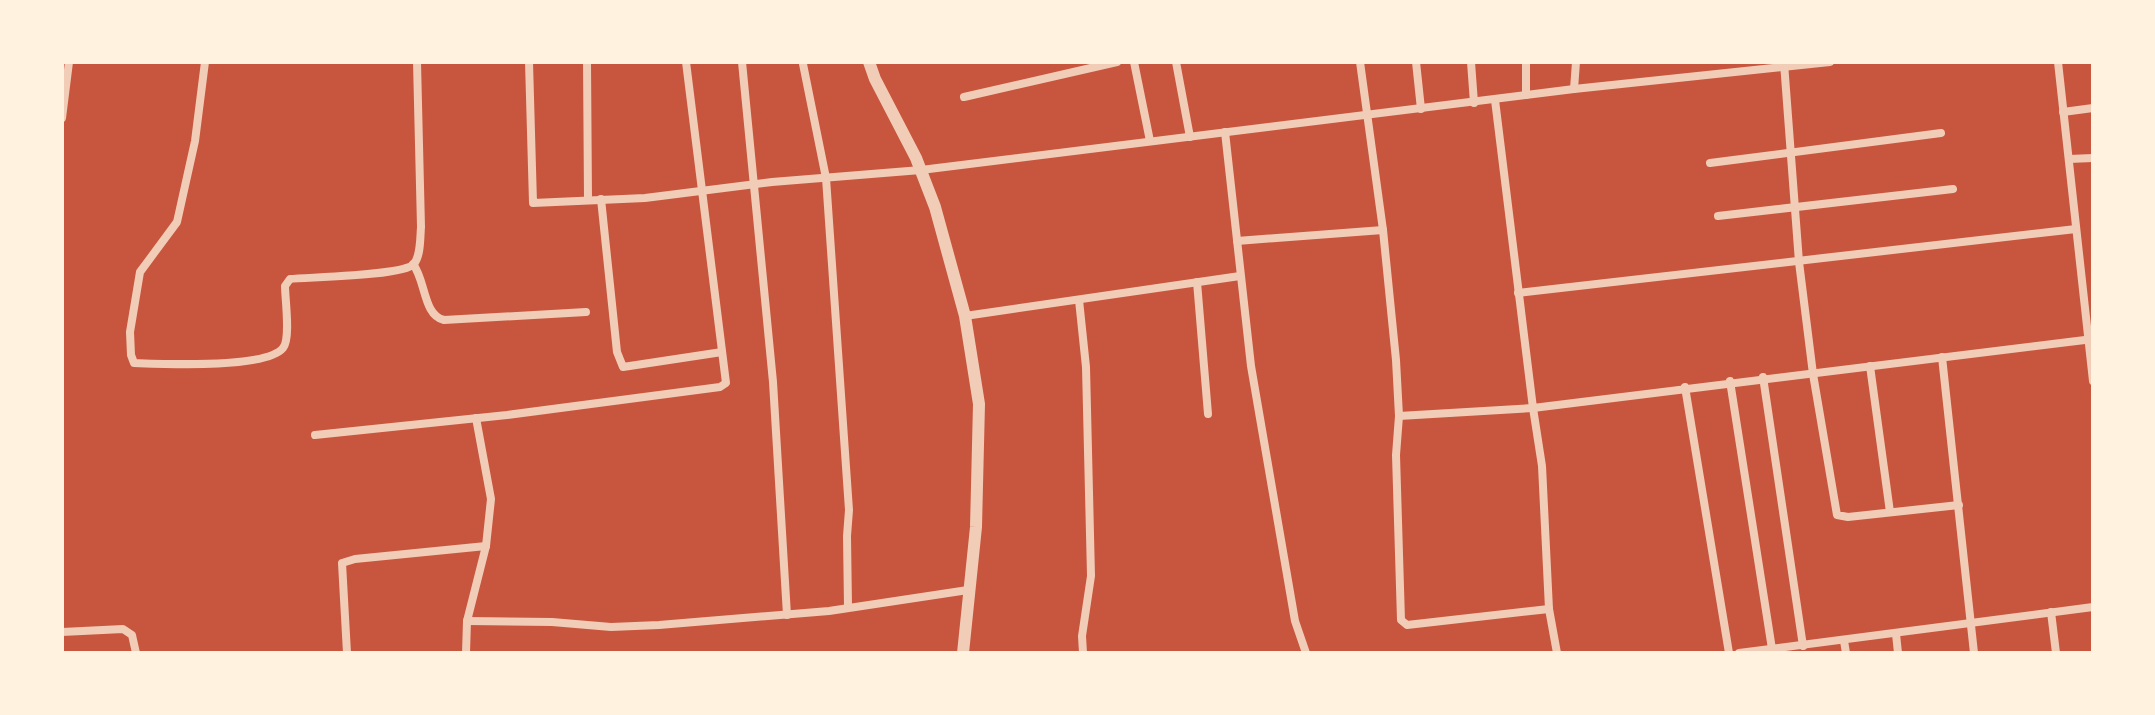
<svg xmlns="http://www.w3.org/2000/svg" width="2155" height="715" font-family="Karla,sans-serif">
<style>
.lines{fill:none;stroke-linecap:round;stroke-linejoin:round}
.minor{stroke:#f1ccb7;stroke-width:8}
.tertiary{stroke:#f1ccb7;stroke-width:12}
</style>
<rect width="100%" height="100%" fill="#c8553d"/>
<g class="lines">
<g class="minor">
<path d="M205 62 195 141 177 222 140 272 130 332 131 355 134 363C163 364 266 369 283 348 291 339 285 299 285 286L290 279C310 277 403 276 414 264 421 255 420 238 421 227L417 62"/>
<polyline points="529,62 533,203 645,198 772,182 921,170 1574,89 1830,62"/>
<polyline points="587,62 588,199"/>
<polyline points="742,62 773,382 787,615"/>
<polyline points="1134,62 1150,141"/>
<polyline points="1176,62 1190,137"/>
<polyline points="1360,62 1383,230 1396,360 1399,416 1396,455 1401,620 1407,625 1549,609"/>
<polyline points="1416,62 1421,109"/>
<polyline points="1471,62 1474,103"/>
<polyline points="1526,62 1526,95"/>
<polyline points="2058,62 2093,381"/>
<polyline points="1784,63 1799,262 1813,374 1837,515 1848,517 1959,505"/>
<polyline points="803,64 826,178 849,510 847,536 848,607"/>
<polyline points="1574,89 1576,62"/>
<polyline points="964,97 1117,62"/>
<polyline points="1495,100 1533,408 1542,466 1549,609 1557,653"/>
<polyline points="2063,112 2093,108"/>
<polyline points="62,118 69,62"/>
<polyline points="1225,132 1251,366 1295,621 1306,653"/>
<polyline points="2069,159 2093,158"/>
<polyline points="1710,163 1941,133"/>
<polyline points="601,199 617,352 623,367 722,352"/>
<polyline points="1718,216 1953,189"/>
<polyline points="1237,241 1383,230"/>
<path d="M413 264C426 281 423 315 444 320L586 312"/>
<polyline points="1197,282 1208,414"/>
<polyline points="1518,293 2076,229"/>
<polyline points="1079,300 1086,367 1091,576 1082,636 1083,653"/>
<polyline points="965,316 1240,276"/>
<polyline points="1942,357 1974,653"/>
<polyline points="1870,366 1890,512"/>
<polyline points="1763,377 1803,646"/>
<polyline points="1730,381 1772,649"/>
<polyline points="1685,387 1729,653"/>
<polyline points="1399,416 1533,408 2093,339"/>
<polyline points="315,435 507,415 720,387 726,383 686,62"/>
<polyline points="2051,612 2056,653"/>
<polyline points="467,621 552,622 611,627 659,625 829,611 968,590"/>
<polyline points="62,632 123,629 132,635 136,653"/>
<polyline points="1896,634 1898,653"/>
<polyline points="1844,641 1846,653"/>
<polyline points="347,653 342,563 355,559 486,546"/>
<polyline points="466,653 467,621 486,546 491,499 476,418"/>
<polyline points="1739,653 2093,607"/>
</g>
<polyline class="tertiary" points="869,62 875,79 916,158 935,207 965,316 979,404 976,527 963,653"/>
</g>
<rect width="2155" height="715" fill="none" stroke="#fff3e0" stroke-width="128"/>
</svg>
